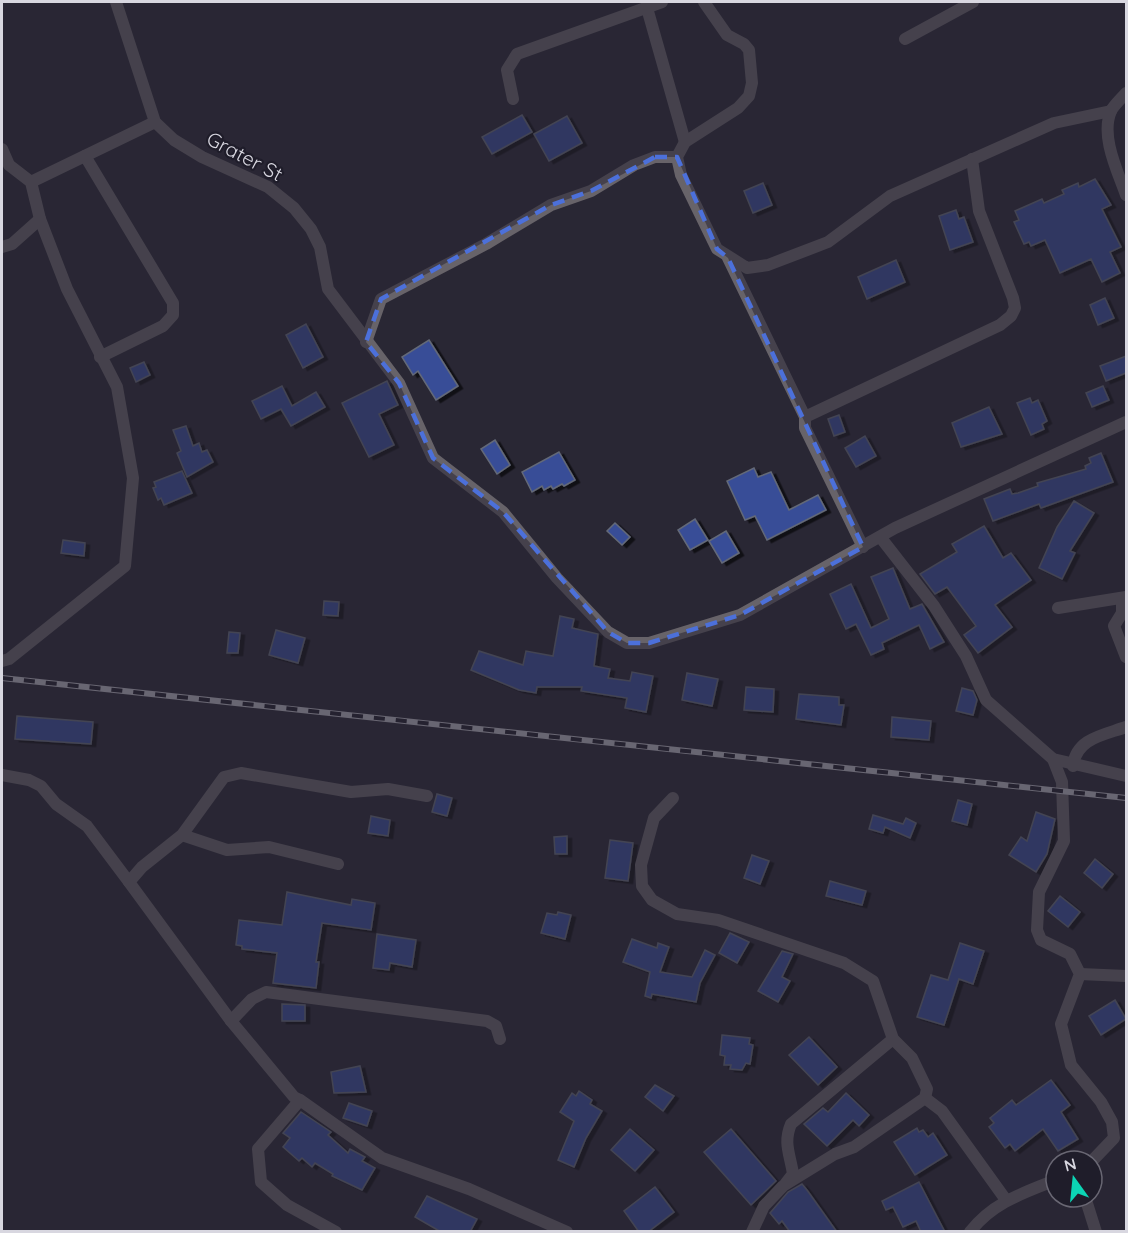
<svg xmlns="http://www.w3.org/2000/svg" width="1128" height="1233" font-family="Quicksand,sans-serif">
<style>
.building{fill:#394e97;stroke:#636978;stroke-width:1.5;filter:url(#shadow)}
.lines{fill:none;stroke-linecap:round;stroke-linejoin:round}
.street{stroke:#676369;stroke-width:12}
.rail-casing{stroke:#b4b3bc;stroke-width:6}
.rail{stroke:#1f1d2a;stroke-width:4;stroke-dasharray:11;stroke-linecap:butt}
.marked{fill:none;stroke:#4c70da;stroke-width:4.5;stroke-dasharray:12 8;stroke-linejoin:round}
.labels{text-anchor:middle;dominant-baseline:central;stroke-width:4.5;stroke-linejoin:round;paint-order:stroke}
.street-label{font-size:20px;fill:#d8d7e0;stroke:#1f1d2a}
</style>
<defs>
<filter id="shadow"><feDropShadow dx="4.5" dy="2.5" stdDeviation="0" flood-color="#0009"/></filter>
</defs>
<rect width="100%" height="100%" fill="#292734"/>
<g class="building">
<polygon points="522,115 532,132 492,154 482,137"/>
<polygon points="567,116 582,143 549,161 534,134"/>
<polygon points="1095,179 1111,205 1102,209 1121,247 1110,252 1120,273 1102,282 1091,259 1060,273 1045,240 1031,246 1029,242 1024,244 1014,222 1019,220 1015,211 1042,199 1044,203 1064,194 1062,190 1078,183 1079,187"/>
<polygon points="763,183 772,205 753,213 744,191"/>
<polygon points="956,210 959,219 964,217 973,242 950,250 939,216"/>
<polygon points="896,260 905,282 867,299 858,277"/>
<polygon points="1105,298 1114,318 1098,325 1090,305"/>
<polygon points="306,324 323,357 303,368 286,335"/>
<polygon points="429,340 458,386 436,400 418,371 413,375 402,357"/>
<polygon points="1126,356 1126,373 1106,381 1100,366"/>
<polygon points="144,362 150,375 136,382 130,368"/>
<polygon points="387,381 398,405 379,414 394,445 369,457 342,403"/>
<polygon points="282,386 292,406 316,392 325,407 291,426 281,409 261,419 252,401"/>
<polygon points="1103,386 1109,400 1092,407 1086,393"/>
<polygon points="1030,398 1032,403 1038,400 1047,421 1042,424 1044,429 1031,435 1017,403"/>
<polygon points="989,407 1002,434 961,447 952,423"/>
<polygon points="839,415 845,432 834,436 828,419"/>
<polygon points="186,426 193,446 199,443 202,452 207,450 213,462 187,477 177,453 181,451 173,430"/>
<polygon points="865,436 876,456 856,467 845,448"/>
<polygon points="495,440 510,465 497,474 481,449"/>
<polygon points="559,452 575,480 564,486 562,484 553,489 551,486 544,490 542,486 532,492 522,472"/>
<polygon points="1101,453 1113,482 1041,508 1039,504 993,521 984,499 1010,489 1012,494 1018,493 1038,486 1037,483 1086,469 1085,466 1091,463 1089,458"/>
<polygon points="754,468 758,477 771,472 789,510 818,495 826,510 767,540 755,516 745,520 727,481"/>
<polygon points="182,471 192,493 164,505 161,498 158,500 153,488 156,487 154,482"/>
<polygon points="1074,501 1094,513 1070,551 1075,553 1062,579 1039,568 1057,527"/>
<polygon points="695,519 708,540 690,550 678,530"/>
<polygon points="615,523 630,537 622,545 607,531"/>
<polygon points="984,526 1003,558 1011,553 1031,580 995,605 1012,627 978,653 964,635 976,626 947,587 935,594 920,574 957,552 952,544"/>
<polygon points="726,531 739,553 722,563 709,541"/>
<polygon points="63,540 85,543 84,556 61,553"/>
<polygon points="893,568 910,609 922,604 944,642 930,649 919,625 882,643 884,649 871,655 856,624 846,629 830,594 851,584 871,628 889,619 871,577"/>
<polygon points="324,601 339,602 338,616 323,615"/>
<polygon points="560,616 574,619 572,628 598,634 594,666 610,669 608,678 630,681 632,672 653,676 646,712 625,708 627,698 581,691 582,687 537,687 536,693 519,690 471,670 479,651 523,665 526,651 553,656"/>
<polygon points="276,630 305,638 298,663 269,655"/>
<polygon points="229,632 240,633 238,653 227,653"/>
<polygon points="687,673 718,679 712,706 682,700"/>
<polygon points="746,687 774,689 773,712 744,710"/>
<polygon points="962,688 973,691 977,700 973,715 956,711"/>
<polygon points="799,694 839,697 839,705 844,705 841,725 796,719"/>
<polygon points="17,716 93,722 91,744 15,739"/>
<polygon points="892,717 931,721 929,740 891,737"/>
<polygon points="437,794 452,798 447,816 432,812"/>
<polygon points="958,800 972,804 967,825 952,821"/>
<polygon points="1036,812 1055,819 1047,854 1036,872 1009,855 1021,837 1027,841"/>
<polygon points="873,815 903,824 906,818 916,823 910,838 885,827 883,833 869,829"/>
<polygon points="371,816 390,820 388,836 368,833"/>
<polygon points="567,836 567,854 555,854 554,837"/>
<polygon points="610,840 633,843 628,881 605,878"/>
<polygon points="752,855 769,861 760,884 744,878"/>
<polygon points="1095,859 1113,874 1102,888 1084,873"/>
<polygon points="830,881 866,891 862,905 826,896"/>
<polygon points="287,892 351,905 352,899 375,903 371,930 322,923 316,962 319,962 316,988 273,983 277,953 242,949 242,946 236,945 239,920 282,925"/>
<polygon points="1060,896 1080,912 1068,927 1048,911"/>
<polygon points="558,912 571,915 565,939 541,933 547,913 557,915"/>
<polygon points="730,933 749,942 737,963 719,953"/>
<polygon points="377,934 416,940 412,967 390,963 389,970 373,968"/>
<polygon points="632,939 657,948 658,943 669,947 660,972 692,977 705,950 715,955 700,983 696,1002 652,994 651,998 645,996 650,972 623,962"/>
<polygon points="960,943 984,951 973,984 959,979 944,1025 917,1017 931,975 948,980"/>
<polygon points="782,951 793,954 782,977 790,981 778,1002 758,991"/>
<polygon points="1115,1000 1126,1019 1101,1035 1089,1016"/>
<polygon points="282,1004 305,1005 305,1021 282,1021"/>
<polygon points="722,1035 750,1038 749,1044 753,1045 750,1064 746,1063 742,1070 730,1069 731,1065 724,1065 725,1056 720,1055"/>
<polygon points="809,1037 837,1067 818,1085 789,1055"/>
<polygon points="360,1066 366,1092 334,1093 331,1072"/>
<polygon points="1051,1080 1070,1105 1061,1112 1078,1139 1058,1151 1043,1129 1015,1151 1010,1144 1005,1148 989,1127 994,1123 990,1118 1012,1100 1016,1105"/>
<polygon points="655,1085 674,1096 663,1111 645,1097"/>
<polygon points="579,1091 592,1100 590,1104 602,1111 586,1138 574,1167 558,1160 574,1121 560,1112 572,1093 576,1096"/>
<polygon points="846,1093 869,1115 859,1126 853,1120 827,1146 804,1124 823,1108 828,1112"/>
<polygon points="349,1103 372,1111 367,1126 343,1118"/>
<polygon points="301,1112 331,1132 328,1135 348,1153 350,1149 365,1157 362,1161 375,1168 362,1190 332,1176 333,1174 315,1163 312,1167 302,1158 299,1161 283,1147 290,1138 283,1133"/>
<polygon points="917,1128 919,1132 923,1130 928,1137 933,1133 947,1155 915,1175 894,1142"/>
<polygon points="630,1129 654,1150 635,1171 611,1150"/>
<polygon points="731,1129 776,1181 751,1205 704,1152"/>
<polygon points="919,1182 933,1209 945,1232 921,1232 916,1221 903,1227 893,1207 886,1210 882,1201"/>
<polygon points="802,1184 807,1190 837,1232 790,1232 782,1221 779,1224 770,1213 788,1192"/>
<polygon points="655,1187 674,1212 648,1232 639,1232 624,1211"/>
<polygon points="427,1196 477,1219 470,1232 441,1232 415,1217"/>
</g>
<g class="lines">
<g class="street">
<polyline points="116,2 155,122 174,140 202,157 268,187 294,208 311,229 320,247 328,289 399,383 433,458 503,512 557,578 608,632 627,643 649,643 740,615 895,528 1126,422"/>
<polyline points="704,2 727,35 744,44 749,50 752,83 749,96 738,108 685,142 677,157 681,175 717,249 747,268 768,265 828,242 890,196 1054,123 1111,111"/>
<polyline points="647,8 685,142"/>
<polyline points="905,39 973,2"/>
<path d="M1126 93C1122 98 1114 105 1111 111 1100 136 1118 172 1126 195"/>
<polyline points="513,99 507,70 517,54 662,2"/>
<polyline points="2,149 9,165 31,182 40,219 67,289 117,387 133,478 125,566 9,659 2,661"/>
<polyline points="85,156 173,303 173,315 163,326 100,357"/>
<polyline points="31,182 155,122"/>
<polyline points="2,247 12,244 40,219"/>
<polyline points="728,258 805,417"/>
<polyline points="366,342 381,299 486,244 551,205 591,191 634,165 655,157 677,157"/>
<polyline points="881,538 934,606 966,656 986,700 1053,759 1126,776"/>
<polyline points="863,547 805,428 805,417 1000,325 1011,316 1015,308 1013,298 979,211 972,159"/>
<polyline points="1122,599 1122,613 1114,626 1126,657"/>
<polyline points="1058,608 1126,597"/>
<polyline points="1053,759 1062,782 1064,841 1039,892 1037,930 1041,940 1070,954 1080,974 1061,1024 1071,1065 1101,1102 1112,1122 1114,1138 1092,1161"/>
<path d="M1073 766C1076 738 1104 735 1126 727"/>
<polyline points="2,775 29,780 41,786 56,804 87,826 129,882"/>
<polyline points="673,798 654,818 641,865 642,886 652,900 677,914 718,920 844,963 873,981 893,1039 912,1058 927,1089 925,1098 854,1147 835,1154 783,1186 764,1206 752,1232"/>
<polyline points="182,835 227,850 269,847 338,864"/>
<polyline points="1080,974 1126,976"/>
<polyline points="231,1021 252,999 266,992 487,1021 496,1026 500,1039"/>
<polyline points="925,1098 942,1111 1006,1200"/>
<polyline points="300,1100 382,1158 469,1189 567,1232"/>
<path d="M786 1183 793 1174C790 1154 783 1143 791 1124L893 1039"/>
<polyline points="1085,1197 1096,1232"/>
<polyline points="336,1232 287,1205 261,1182 258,1149 300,1100 294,1097 231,1021 129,882 142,867 182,835 224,777 241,773 351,792 388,789 427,796"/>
<path d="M970 1232C992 1203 1023 1193 1056 1180"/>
</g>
<g class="rail-casing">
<polyline id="rail" points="2,678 1126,798"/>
</g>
<use href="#rail" class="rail"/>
</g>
<path d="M0 0H1128V1233H0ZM655 157H677L717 249 728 258 863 547 740 615 649 643H627L608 632 503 512 433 458 399 383 366 342 381 299 551 205 591 191Z" fill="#292734" fill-opacity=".55" fill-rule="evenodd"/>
<path class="marked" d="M655 157H677L717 249 728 258 863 547 740 615 649 643H627L608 632 503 512 433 458 399 383 366 342 381 299 551 205 591 191Z"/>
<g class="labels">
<g class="street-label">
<text transform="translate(245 156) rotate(28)">Grater St</text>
</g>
</g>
<rect width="1128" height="1233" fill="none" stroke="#d8d7e0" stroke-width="6"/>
<g transform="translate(1074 1179) rotate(345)"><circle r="28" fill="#1f1d2a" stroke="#696773" stroke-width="1.5"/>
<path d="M0-4.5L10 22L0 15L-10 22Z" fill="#0cd5b5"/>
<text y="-9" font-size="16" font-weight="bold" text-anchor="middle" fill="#d8d7e0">N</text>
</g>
</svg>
